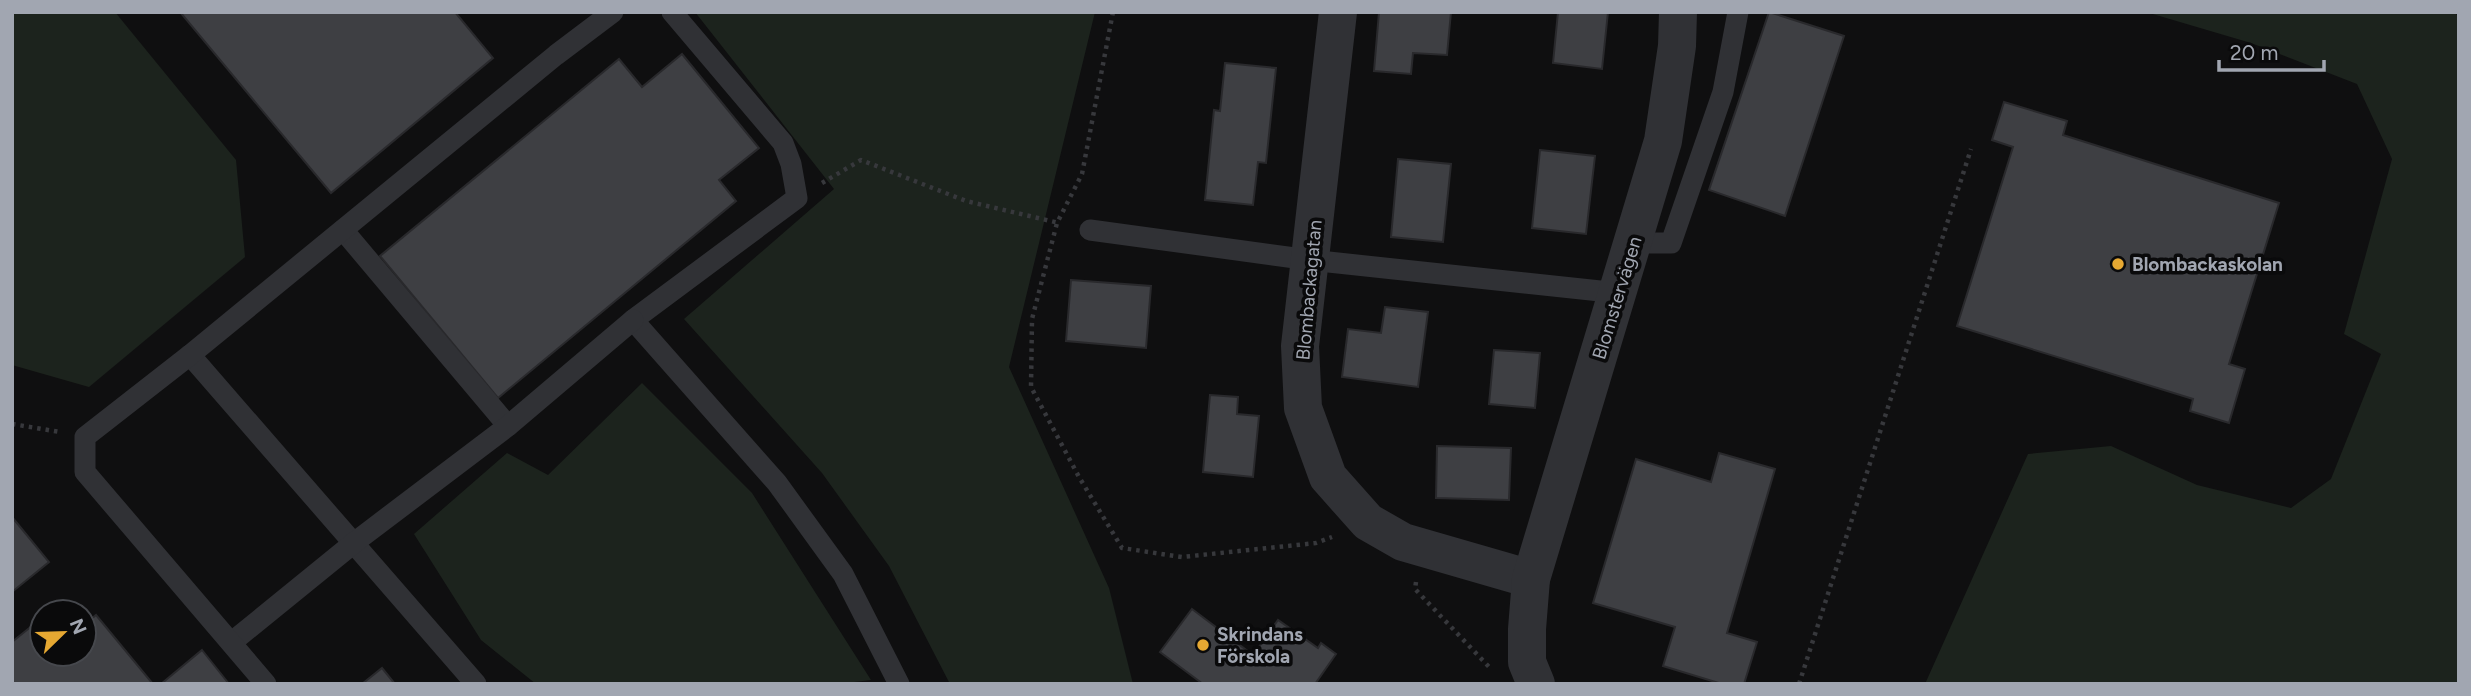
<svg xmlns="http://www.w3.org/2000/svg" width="2471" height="696" font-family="Figtree,sans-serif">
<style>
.green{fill:#1c231d}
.building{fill:#3e3f43;stroke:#29292c;stroke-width:2}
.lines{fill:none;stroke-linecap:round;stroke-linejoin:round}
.path{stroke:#37383c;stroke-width:4.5;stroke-dasharray:3.5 5;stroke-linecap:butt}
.lane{stroke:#303135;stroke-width:21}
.street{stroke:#303135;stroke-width:38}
.poi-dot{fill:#e6a832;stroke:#0a0a0b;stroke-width:2.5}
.labels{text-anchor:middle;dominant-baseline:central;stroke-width:7;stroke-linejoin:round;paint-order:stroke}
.poi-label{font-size:19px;font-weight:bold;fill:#a1a6b1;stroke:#0a0a0b;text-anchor:start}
.street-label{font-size:19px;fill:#a1a6b1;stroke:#0a0a0b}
</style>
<rect width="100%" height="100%" fill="#0f0f10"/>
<g class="green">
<polygon points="12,12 115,12 236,160 245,257 89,387 12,365"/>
<polygon points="695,12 1095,12 1009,367 1109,588 1133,684 950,684 889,566 822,473 684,319 834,189"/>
<polygon points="2146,12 2454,12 2459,17 2459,684 1925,684 2028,454 2111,446 2197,485 2291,508 2331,479 2381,354 2344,334 2392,159 2357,84 2251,43"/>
<polygon points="642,383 752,493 871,680 838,684 536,684 481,640 414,534 507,453 548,475"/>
</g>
<g class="building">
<polygon points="180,12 455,12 493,58 331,193"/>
<polygon points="1379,12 1451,12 1447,55 1413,53 1411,74 1374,71"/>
<polygon points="1558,12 1608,12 1602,69 1553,63"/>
<polygon points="1769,12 1844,36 1785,216 1709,190"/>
<polygon points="682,54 759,148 719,180 736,201 498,398 380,256 619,59 642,87"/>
<polygon points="1225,63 1276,68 1266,163 1258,162 1253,205 1205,200 1214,110 1220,111"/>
<polygon points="2004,102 2067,121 2063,135 2279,203 2229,364 2245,369 2229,423 2190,411 2193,399 1957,326 2013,147 1992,140"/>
<polygon points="1540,150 1595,156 1586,234 1532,228"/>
<polygon points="1398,159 1451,164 1443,242 1391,237"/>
<polygon points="1071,280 1151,286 1146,348 1066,341"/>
<polygon points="1385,307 1428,312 1418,387 1342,377 1348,329 1381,333"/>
<polygon points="1494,350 1540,353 1535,408 1489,404"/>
<polygon points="1210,395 1238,397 1237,414 1259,416 1253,477 1203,472"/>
<polygon points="1437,446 1511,448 1509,500 1436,498"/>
<polygon points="1719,453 1775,469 1727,633 1757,642 1744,684 1722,684 1663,666 1675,627 1593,603 1636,459 1711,482"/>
<polygon points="12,517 49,562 12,592"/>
<polygon points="1192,609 1253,655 1278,620 1318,648 1321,643 1336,654 1315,684 1203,684 1160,652"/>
<polygon points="96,615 153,684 12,684 12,642 38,621 42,625 42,654 84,654 84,625"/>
<polygon points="202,650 229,684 161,684"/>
<polygon points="382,668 395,684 362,684"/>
</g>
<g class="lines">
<g class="path">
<polyline points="1113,12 1082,174 1057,223 1032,319 1031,387 1079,477 1122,548 1182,557 1316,543 1332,537"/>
<polyline points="822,183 861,160 966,201 1059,223"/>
<polyline points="12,424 60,432"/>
<polyline points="1416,582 1415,589 1491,669"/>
<polyline points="1799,684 1971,149"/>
</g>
<g class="lane">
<polyline points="672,12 783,143 791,164 797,198 633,320 777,483 843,574 899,684"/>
<polyline points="343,230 508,426"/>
<polyline points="1090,230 1310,260 1619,293"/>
<polyline points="1634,243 1671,243 1723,92 1738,12"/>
<polyline points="190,355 476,684"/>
<polyline points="232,642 355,542 508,426 633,320"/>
<polyline points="266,684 85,472 85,437 190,355 556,55 613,12"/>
</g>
<g class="street">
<polyline points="1338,12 1300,346 1303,408 1328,477 1368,522 1403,542 1531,579"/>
<polyline points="1536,684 1527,662 1527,629 1531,579 1663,141 1677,46 1678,12"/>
</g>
</g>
<g class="poi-dot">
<circle cx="2118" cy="264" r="7"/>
<circle cx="1203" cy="645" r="7"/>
</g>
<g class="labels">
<g class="poi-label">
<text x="2132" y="264">Blombackaskolan</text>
<text x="1217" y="634">Skrindans<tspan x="1217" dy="22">Förskola</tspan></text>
</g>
<g class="street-label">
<text transform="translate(1309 290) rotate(-85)">Blombackagatan</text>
<text transform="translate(1617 298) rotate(-73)">Blomstervägen</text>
</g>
</g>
<rect width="2471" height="696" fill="none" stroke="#a1a6b1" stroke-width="28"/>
<g transform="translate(63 633) rotate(67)"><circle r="33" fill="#0a0a0b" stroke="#46484d" stroke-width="2"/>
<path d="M0-5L12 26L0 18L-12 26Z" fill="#e6a832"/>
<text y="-10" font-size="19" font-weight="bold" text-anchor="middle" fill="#a1a6b1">N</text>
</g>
<path d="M2219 60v10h105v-10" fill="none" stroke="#a1a6b1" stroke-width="3.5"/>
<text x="2230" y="60" font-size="21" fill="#a1a6b1" stroke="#0a0a0b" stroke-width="5" paint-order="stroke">20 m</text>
</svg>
